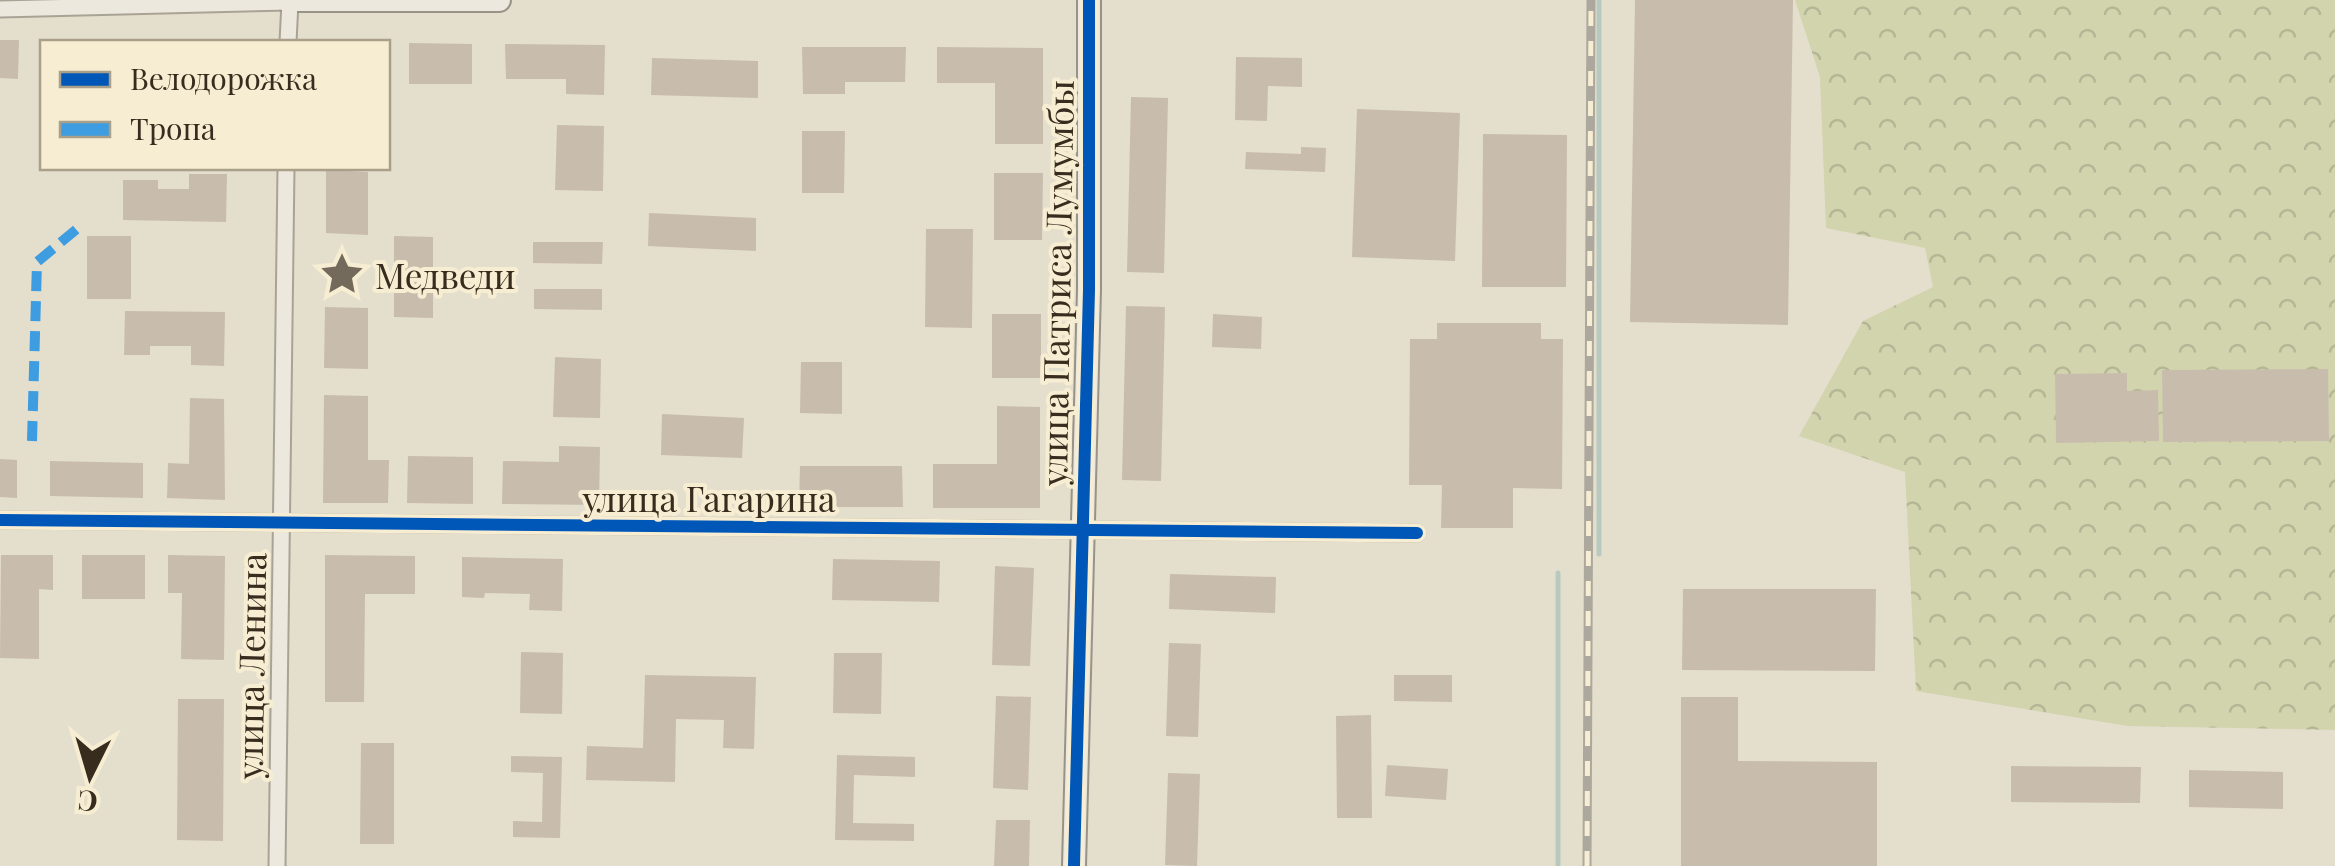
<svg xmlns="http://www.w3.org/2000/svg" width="2335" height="866" font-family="'Playfair Display',serif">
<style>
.forest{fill:url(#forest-crowns)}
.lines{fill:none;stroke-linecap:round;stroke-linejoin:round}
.stream{stroke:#b8cabf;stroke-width:5}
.building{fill:#c8bdad}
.street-casing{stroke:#a9a395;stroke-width:19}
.secondary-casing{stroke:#999286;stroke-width:26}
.street{stroke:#ece8de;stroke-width:15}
.secondary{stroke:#ece8de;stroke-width:22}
.rail-casing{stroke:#aca89e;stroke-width:9}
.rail{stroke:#f6edd2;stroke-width:5;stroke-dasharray:15;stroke-linecap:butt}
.quiet{stroke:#3e9ce0;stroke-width:10;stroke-dasharray:20 10;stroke-linecap:butt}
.cycleway-casing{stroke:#f6edd2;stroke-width:19}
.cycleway{stroke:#0057b8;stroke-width:12}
.labels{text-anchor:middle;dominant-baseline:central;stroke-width:8;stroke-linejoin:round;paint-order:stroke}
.poi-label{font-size:35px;fill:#382c1e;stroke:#f6edd2;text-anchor:start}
.street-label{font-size:35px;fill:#382c1e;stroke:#f6edd2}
</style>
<defs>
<pattern id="forest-crowns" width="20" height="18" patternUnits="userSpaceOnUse" patternTransform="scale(2.5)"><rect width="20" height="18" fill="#d2d4ae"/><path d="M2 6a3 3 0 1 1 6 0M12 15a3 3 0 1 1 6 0" fill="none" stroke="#b5b695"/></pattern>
</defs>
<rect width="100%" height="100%" fill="#e4decc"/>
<polygon class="forest" points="1795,0 2335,0 2335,730 2128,726 1916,691 1905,472 1799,436 1863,321 1933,287 1925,248 1826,228 1820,77"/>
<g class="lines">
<g class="stream">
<polyline points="1599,554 1599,0"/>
<polyline points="1558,866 1558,573"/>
</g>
</g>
<g class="building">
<polygon points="1635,0 1793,0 1788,325 1630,322"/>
<polygon points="0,40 19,40 18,79 0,78"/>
<polygon points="409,43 472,44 472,84 409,84"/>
<polygon points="505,44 605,45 604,95 566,94 566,79 506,79"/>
<polygon points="802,47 906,47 905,82 845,82 845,94 803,94"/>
<polygon points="937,47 1043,48 1043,144 995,144 995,83 937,83"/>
<polygon points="1236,57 1302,58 1302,87 1268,86 1267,121 1235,120"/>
<polygon points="652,58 758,61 758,98 651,95"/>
<polygon points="1131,97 1168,98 1164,273 1127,272"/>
<polygon points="1357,109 1460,113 1455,261 1352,257"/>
<polygon points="557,125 604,126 603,191 555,190"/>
<polygon points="802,131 845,131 844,193 802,193"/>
<polygon points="1483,134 1567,135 1566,287 1482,287"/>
<polygon points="1301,147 1326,148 1325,172 1245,169 1246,152 1301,154"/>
<polygon points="326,170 368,172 368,235 326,233"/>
<polygon points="994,173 1043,173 1042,240 994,240"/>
<polygon points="189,174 227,174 226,222 123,220 123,180 158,180 158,189 189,189"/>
<polygon points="649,213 756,218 756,251 648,246"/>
<polygon points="926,229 973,229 972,328 925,327"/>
<rect x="87" y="236" width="44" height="63"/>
<polygon points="394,236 433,237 433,318 394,317"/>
<polygon points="533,242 603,242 602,264 533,263"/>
<polygon points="534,289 602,289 602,310 534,309"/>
<polygon points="1126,306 1165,307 1161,481 1122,480"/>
<polygon points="325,307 368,308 368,369 324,368"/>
<polygon points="125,311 225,312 224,366 191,365 191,346 150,346 150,355 124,355"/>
<rect x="992" y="314" width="49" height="64"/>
<polygon points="1213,314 1262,317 1261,349 1212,347"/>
<polygon points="1437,323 1541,323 1541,339 1563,339 1562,489 1513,488 1513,528 1441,528 1442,485 1409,485 1410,339 1437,339"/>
<polygon points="555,357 601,359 600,418 553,417"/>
<polygon points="801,362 842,362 842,414 800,413"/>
<polygon points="2328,369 2329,441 2163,442 2162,370"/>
<polygon points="2127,373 2127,391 2158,390 2159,441 2056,443 2055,374"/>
<polygon points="324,395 368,396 368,460 389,460 388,503 323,503"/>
<polygon points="190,398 224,399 225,500 167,498 168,463 189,464"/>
<polygon points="997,406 1040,407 1040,508 933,508 933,464 997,464"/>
<polygon points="662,414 744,418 742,458 661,455"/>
<polygon points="559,446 600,447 599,505 502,504 503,461 559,462"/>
<polygon points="408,456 473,457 473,504 407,503"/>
<polygon points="0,459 17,460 17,498 0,497"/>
<polygon points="50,461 143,463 143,498 50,496"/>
<polygon points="800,466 902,466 903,507 799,507"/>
<polygon points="1,555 53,555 53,590 39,589 39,659 0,658"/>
<rect x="82" y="555" width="63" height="44"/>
<polygon points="168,555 225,556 224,660 181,659 182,593 168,593"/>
<polygon points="325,555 415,556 415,594 365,594 364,702 325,702"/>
<polygon points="462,557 563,559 562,611 529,610 530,594 485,593 484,598 462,597"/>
<polygon points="833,559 940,561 939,602 832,600"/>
<polygon points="995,566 1034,568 1030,666 992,665"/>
<polygon points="1170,574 1276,577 1275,613 1169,609"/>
<polygon points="1683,589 1876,589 1875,671 1682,670"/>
<polygon points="1169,643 1201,644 1198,737 1166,736"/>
<polygon points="521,652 563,653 562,714 520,713"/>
<polygon points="834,653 882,653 881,714 833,713"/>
<polygon points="645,675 756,677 754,749 723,748 724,720 676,719 675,782 586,780 587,746 643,748"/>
<polygon points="1394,675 1452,675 1452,702 1394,701"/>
<polygon points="996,696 1031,697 1028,790 993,788"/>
<polygon points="1681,697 1738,697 1738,761 1877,762 1877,866 1681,866"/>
<polygon points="178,699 224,699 223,841 177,840"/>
<polygon points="1371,715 1372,818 1337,818 1336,716"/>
<polygon points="361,743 394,743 394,844 360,844"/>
<polygon points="837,755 915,757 915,777 854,775 853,823 914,824 914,841 835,840"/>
<polygon points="511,756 562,757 560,838 513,837 513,821 542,822 543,773 511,772"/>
<polygon points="1387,765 1448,769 1446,800 1385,796"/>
<polygon points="2011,766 2141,767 2140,803 2011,802"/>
<polygon points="2189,770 2283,772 2283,809 2189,807"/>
<polygon points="1168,773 1200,774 1197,866 1165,865"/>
<polygon points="996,820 1030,820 1029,866 994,866"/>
</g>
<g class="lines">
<g class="street-casing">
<g id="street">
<polyline points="0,9 290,2 288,42"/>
<polyline points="0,520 1417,533"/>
<polyline points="277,866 286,168"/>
</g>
</g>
<g class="secondary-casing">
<g id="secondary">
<polyline points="287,0 499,0"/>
<polyline points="1074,866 1089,290 1089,0"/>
</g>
</g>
<use href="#street" class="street"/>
<use href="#secondary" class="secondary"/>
<g class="rail-casing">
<polyline id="rail" points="1587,866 1591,0"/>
</g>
<use href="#rail" class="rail"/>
<polyline class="quiet" points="32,441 37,262 78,228"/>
<g class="cycleway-casing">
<g id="cycleway">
<polyline points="0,520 1417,533"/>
<polyline points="1074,866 1089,290 1089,0"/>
</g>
</g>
<use href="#cycleway" class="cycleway"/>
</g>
<defs>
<g id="sight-bare" transform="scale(3.45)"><path d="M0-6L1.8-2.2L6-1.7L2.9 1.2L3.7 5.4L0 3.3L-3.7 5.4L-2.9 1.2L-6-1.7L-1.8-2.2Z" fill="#746a5b" stroke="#f6edd2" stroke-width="2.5" paint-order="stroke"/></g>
</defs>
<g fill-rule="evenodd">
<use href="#sight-bare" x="342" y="274"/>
</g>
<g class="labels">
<g class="poi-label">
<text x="375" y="274">Медведи</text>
</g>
<g class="street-label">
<text transform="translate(1056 283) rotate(-89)">улица Патриса Лумумбы</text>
<text x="709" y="497">улица Гагарина</text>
<text transform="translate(250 666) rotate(-89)">улица Ленина</text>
</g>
</g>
<rect x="40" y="40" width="350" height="130" fill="#f6edd2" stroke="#aaa08a" stroke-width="2.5"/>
<rect x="60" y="72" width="50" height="15" fill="#0057b8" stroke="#aaa08a" stroke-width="2.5"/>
<text x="130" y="90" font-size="30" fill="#382c1e">Велодорожка</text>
<rect x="60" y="122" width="50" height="15" fill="#3e9ce0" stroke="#aaa08a" stroke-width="2.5"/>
<text x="130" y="140" font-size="30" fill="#382c1e">Тропа</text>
<g transform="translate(90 776) rotate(185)" stroke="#f6edd2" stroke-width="8" paint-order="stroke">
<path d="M0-8L18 38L0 25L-18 38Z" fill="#382c1e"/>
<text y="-15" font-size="28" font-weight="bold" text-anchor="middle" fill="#382c1e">С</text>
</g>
</svg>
